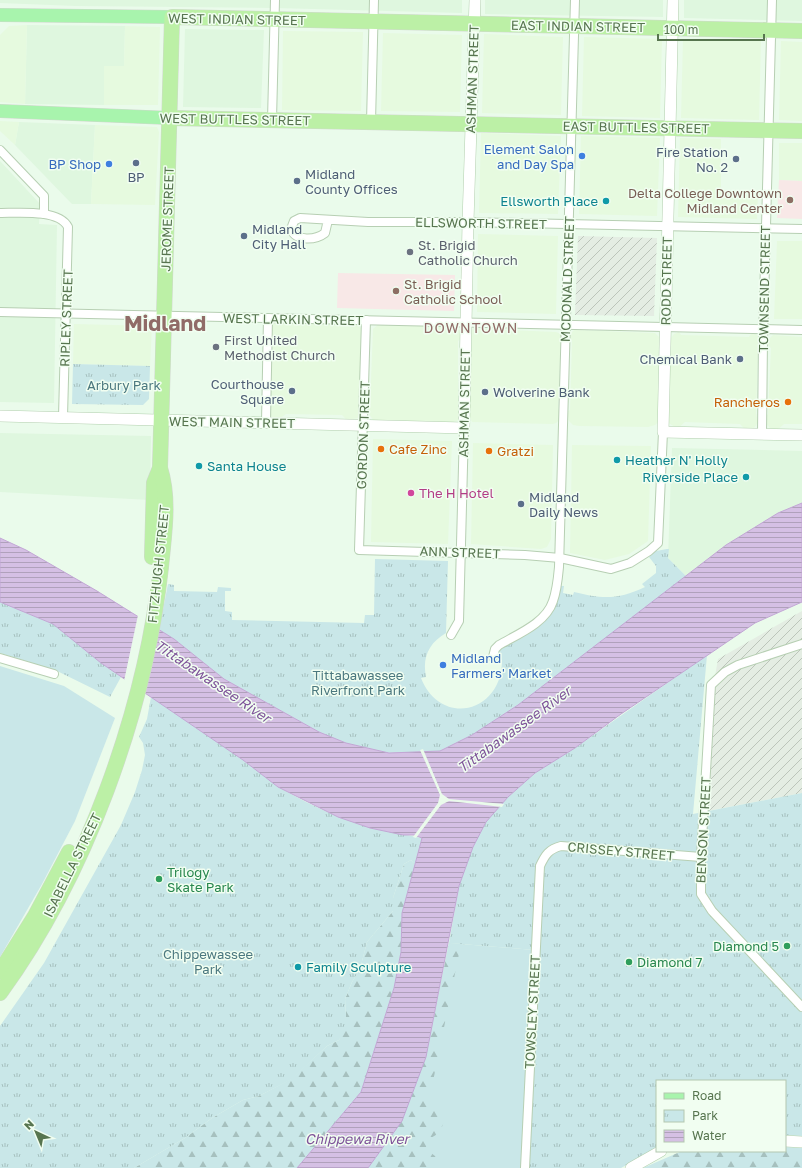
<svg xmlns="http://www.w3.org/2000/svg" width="802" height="1168" font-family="'Golos Text',sans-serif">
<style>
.residential{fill:#dff7df}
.commercial{fill:#e6fadf}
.industrial{fill:url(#industrial-furrows)}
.education{fill:#f8e8e7}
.grass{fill:#c9e7e8}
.forest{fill:url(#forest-firs)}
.park{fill:url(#park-tufts)}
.water{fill:url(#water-rules);stroke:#c2a7d5}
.pier{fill:#eafbeb}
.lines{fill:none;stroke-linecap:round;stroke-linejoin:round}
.street-casing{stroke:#b7cfb3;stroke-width:10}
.secondary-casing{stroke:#b2cfae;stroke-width:12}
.primary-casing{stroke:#d0d8ce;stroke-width:14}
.highway-casing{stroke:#d0d8ce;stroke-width:16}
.street{stroke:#fff;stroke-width:8}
.secondary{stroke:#fff;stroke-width:11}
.primary{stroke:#a8f4ad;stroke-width:13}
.highway{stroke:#bcf0a6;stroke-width:15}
.shop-dot{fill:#3f7fe0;stroke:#f1fef1;stroke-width:1.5}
.service-dot{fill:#5c6f8a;stroke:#f1fef1;stroke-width:1.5}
.education-dot{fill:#8d6e63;stroke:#f1fef1;stroke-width:1.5}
.culture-dot{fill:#0f9aa8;stroke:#f1fef1;stroke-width:1.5}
.worship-dot{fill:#6b7280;stroke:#f1fef1;stroke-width:1.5}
.food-dot{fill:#e8710a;stroke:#f1fef1;stroke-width:1.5}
.hotel-dot{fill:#d1479c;stroke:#f1fef1;stroke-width:1.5}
.leisure-dot{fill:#2e9e5b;stroke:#f1fef1;stroke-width:1.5}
.labels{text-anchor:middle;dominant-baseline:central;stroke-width:3;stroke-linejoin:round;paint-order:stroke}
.street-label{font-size:13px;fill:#57754f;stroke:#f1fef1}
.shop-label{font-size:13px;fill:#366cbe;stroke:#f1fef1;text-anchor:end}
.service-label{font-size:13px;fill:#4e5e75;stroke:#f1fef1;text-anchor:start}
.education-label{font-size:13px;fill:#785e54;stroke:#f1fef1;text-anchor:end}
.culture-label{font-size:13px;fill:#0d838f;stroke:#f1fef1;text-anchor:start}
.worship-label{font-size:13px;fill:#5b616d;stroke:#f1fef1;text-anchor:start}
.park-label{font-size:13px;fill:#4b787f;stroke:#f1fef1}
.food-label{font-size:13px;fill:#c56008;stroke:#f1fef1;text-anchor:start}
.hotel-label{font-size:13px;fill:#b23c85;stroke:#f1fef1;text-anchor:start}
.leisure-label{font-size:13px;fill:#27864d;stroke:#f1fef1;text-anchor:start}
.neighbourhood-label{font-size:14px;letter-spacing:1px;fill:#906b67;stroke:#f1fef1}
.water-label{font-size:14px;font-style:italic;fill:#7f549a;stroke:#f1fef1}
.town-label{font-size:21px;font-weight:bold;fill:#906b67;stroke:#f1fef1}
</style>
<defs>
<pattern id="industrial-furrows" width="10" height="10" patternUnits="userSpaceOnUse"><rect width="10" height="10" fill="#e4ede3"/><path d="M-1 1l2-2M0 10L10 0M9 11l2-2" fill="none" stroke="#bcc5ba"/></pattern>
<pattern id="forest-firs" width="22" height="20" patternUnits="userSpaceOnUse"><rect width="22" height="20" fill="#c9e7e8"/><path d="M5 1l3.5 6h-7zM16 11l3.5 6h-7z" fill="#a6c0be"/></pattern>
<pattern id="park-tufts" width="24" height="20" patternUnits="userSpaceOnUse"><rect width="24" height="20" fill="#c9e7e8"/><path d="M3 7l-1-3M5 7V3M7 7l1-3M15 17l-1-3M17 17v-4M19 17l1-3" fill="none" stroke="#a6c0be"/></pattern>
<pattern id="water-rules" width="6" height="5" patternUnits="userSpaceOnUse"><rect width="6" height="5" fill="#d5c0e4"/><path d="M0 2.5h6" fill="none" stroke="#b0a1bb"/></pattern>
</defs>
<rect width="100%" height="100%" fill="#eafbeb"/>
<g class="residential">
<polygon points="0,0 462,0 462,13 275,8 76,6 0,3"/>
<polygon points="485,0 663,0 663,17 485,14"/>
<polygon points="684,0 802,0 802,21 684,18"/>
<polygon points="27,25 125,26 124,66 104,66 104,105 25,104"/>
<polygon points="185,29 264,30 261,108 183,107"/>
<polygon points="19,122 95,125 91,204 72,204 15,145"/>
<polygon points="0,161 40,204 39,224 57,225 54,403 0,402"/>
<polygon points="0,433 151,436 150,500 0,492"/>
<polygon points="672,448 802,451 802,503 778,513 726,545 686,576 668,558"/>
</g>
<g class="commercial">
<polygon points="27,25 25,104 0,102 0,35 9,26"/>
<polygon points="125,26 160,27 158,105 104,105 104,66 124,66"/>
<polygon points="283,31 363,32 361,111 282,110"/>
<polygon points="383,33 462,35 460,112 381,111"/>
<polygon points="484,34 563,37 561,115 482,113"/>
<polygon points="584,37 662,39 660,118 582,116"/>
<polygon points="683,39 761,40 759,120 681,118"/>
<polygon points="781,41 802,42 802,121 779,120"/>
<polygon points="0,121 19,122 15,145 0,131"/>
<polygon points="95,125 157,127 159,132 155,205 91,204"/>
<polygon points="481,133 561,136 558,214 479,213"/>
<polygon points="581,136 660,138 657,216 579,214"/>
<polygon points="680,138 721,139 721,194 758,195 757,219 678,217"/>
<polygon points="779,143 802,143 802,181 779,180"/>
<polygon points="478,234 558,236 556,314 477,312"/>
<polygon points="777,241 802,241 802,319 774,319"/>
<polygon points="277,322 354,323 359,325 362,330 360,416 358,418 347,420 342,415 286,414 279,419 270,416 268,407 271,404 273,338 270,333 271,325"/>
<polygon points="74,324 152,326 150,366 73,364"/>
<polygon points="379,324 454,326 461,331 461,338 458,341 458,407 460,410 459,418 457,421 453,422 373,420 368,412 370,405 373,329"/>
<polygon points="475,326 479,326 481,329 556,332 561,334 558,409 560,412 559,420 556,423 553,424 472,422 469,416 468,411 470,407 472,340 470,337 471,331"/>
<polygon points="574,330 655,333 659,337 658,411 660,414 658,422 655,425 648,427 579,426 573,425 569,421 567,412 570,410 572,341 569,335"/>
<polygon points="679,332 681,335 749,337 751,334 754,333 760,337 761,346 758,349 756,413 758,422 755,427 752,429 745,429 740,424 685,422 679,427 675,427 667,422 671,338 674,334"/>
<polygon points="773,335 802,337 802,424 784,424 777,430 770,428 766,423 766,417 768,414 771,348 768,345 768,340"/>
<polygon points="373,439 452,441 448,544 371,542"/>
<polygon points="473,443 553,445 551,539 547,547 541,549 471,544"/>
<polygon points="572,445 651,446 648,541 629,554 605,560 570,553"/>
</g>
<g class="industrial">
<polygon points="578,236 657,238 654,316 575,315"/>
<polygon points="802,611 802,793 708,811 714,682 718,659"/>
</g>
<g class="education">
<polygon points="779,180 802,181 802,219 777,218"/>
<polygon points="338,273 455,275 454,311 337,308"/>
</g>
<g class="grass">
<polygon points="0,666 64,686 115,718 75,821 42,884 0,957"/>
<polygon points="449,943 534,950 522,1168 368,1168 426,1057"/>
</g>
<g class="forest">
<polygon points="411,860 415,865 402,913 401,952 394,988 361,1092 297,1168 134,1168 185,1138 212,1118 243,1100 259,1096 291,1079 327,1046 339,1040 346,1015 345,999 352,982 360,969 367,942 393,911 393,898 404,864"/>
<path d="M449 943 461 944 429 1101 444 1114C444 1128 440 1134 427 1140L426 1149 435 1156 440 1168H368L402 1121 426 1057Z"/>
<polygon points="785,1147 802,1148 802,1168 643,1168 682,1151 785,1151"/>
</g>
<g class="park">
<polygon points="73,364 150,366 149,399 143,405 72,404"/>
<path d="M667 549H669L668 558 686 576 518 705 472 735 440 751 389 753 346 743 319 732 224 679 174 639 159 630 168 584 174 585V591L217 592 218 587 231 588V591H225V611L232 612V620L364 623 365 615H374L375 559 448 561 446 633C429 643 422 657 426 677L421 678C440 727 502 714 502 660L496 659 497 651C531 628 551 633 560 586H564L563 593 573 595 574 592C602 599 618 600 645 587L642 584 656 573V566L649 557 656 551Z"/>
<polygon points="0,602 53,624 101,663 121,677 110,697 55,670 0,653"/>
<polygon points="707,655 693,814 802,793 802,1136 785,1135 785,1081 657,1081 657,1148 621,1168 522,1168 534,950 449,943 459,886 473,847 486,822 508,797 535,773 575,748"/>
<polygon points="151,697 243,760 278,787 306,802 338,817 370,828 422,838 415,865 411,860 404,864 393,898 393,911 367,942 360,969 352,982 345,999 346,1015 345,1030 339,1040 327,1046 292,1079 259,1096 243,1100 212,1118 185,1138 134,1168 0,1168 0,1026 44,963 121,825 135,792 142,770 145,755 143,743 139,737 147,719"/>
</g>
<polygon class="water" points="802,503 802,602 755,623 621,714 575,748 535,773 508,797 486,822 473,847 459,886 426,1057 402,1121 368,1168 297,1168 361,1092 394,988 401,952 402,913 422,838 414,835 403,835 370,828 338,817 278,787 243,760 101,663 53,624 0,602 0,538 26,550 97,591 174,639 224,679 319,732 346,743 389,753 440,751 472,735 518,705 726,545 778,513"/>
<g class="pier">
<polygon points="138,615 158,627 143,694 124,681"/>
<polygon points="423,749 442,794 449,799 504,804 502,807 449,801 441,805 416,838 413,837 438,803 440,795 420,750"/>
</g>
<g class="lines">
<g class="street-casing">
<g id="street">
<polyline points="272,120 275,0"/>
<polyline points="371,122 374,0"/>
<polyline points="0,150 44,196 44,214"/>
<path d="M0 213C18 213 59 209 68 227L63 417"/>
<path d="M328 220 325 233C316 240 296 242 291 229L294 221 300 218 368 222H468L802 229"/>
<polyline points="0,312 802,330"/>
<polyline points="366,320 359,550 525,555 560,558 611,569 630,563 649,551 658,543 663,432"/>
<polyline points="266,422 268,318"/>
<polyline points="762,434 763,339 772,0"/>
<polyline points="451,635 459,621 464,428"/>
<polyline points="802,644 738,665 725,672 711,685 701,857 701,894 712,911 802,1007"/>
<path d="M493 657 495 649 499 645C518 634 546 623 553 601 557 590 558 578 559 567L575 0"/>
<polyline points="0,658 54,674"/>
<path d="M525 1168 540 866C545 855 549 849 561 846L701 857"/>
</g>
</g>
<g class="secondary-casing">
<g id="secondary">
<polyline points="673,0 663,432 802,435"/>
<polyline points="0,416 464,428 468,222 475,0"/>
<polyline points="785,1141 802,1142"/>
<polyline points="631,1168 661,1151"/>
</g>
</g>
<g class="primary-casing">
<g id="primary">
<polyline points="0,15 172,17"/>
<polyline points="0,111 170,118"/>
</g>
</g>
<g class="highway-casing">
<g id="highway">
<polyline points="170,118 802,131"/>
<polyline points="152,557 154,483 160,468"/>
<polyline points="0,972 35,916 69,852"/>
<path d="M0 993C86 875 145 712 161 567 164 534 170 500 160 468L172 17 802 31"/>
</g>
</g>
<use href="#street" class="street"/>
<use href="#secondary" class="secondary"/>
<use href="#primary" class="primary"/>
<use href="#highway" class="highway"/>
</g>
<g class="shop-dot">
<circle cx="582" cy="156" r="4"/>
<circle cx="109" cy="164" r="4"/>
<circle cx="443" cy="665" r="4"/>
</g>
<g class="service-dot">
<circle cx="736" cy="159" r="4"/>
<circle cx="136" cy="163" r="4"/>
<circle cx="297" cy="181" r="4"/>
<circle cx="244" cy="236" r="4"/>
<circle cx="740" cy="359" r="4"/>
<circle cx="292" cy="391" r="4"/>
<circle cx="485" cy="392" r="4"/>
<circle cx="521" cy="504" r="4"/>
</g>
<g class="education-dot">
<circle cx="790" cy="200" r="4"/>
<circle cx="396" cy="291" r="4"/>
</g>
<g class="culture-dot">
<circle cx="606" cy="201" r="4"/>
<circle cx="617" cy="460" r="4"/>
<circle cx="199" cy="466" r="4"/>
<circle cx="746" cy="477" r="4"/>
<circle cx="298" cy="967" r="4"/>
</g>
<g class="worship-dot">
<circle cx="410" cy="252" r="4"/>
<circle cx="216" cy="347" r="4"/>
</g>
<g class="food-dot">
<circle cx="788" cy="402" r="4"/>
<circle cx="381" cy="449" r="4"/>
<circle cx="489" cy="451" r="4"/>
</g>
<circle class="hotel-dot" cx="411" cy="493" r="4"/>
<g class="leisure-dot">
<circle cx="159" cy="879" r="4"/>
<circle cx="787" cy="946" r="4"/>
<circle cx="629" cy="962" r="4"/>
</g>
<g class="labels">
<g class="street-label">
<text transform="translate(237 19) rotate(1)">WEST INDIAN STREET</text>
<text transform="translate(578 26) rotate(1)">EAST INDIAN STREET</text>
<text transform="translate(472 79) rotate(-88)">ASHMAN STREET</text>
<text transform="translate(235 119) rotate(1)">WEST BUTTLES STREET</text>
<text transform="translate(636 127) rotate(1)">EAST BUTTLES STREET</text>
<text transform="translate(167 219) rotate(-88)">JEROME STREET</text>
<text transform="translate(481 223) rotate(1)">ELLSWORTH STREET</text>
<text transform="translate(567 279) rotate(-88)">MCDONALD STREET</text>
<text transform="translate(666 281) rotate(-89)">RODD STREET</text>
<text transform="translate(764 289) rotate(-89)">TOWNSEND STREET</text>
<text transform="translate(66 318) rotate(-88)">RIPLEY STREET</text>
<text transform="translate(293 319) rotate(1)">WEST LARKIN STREET</text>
<text transform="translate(464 403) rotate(-89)">ASHMAN STREET</text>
<text transform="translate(232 422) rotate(1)">WEST MAIN STREET</text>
<text transform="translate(363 435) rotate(-88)">GORDON STREET</text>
<text transform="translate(460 552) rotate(2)">ANN STREET</text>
<text transform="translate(158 564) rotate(-84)">FITZHUGH STREET</text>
<text transform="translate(703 830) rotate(-87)">BENSON STREET</text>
<text transform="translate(621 851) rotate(5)">CRISSEY STREET</text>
<text transform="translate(72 865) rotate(-64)">ISABELLA STREET</text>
<text transform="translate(532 1012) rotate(-87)">TOWSLEY STREET</text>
</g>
<g class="shop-label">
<text x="574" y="149">Element Salon<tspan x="574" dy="15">and Day Spa</tspan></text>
<text x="101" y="164">BP Shop</text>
<text x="451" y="658" text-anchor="start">Midland<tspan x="451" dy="15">Farmers' Market</tspan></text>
</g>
<g class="service-label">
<text x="728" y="152" text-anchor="end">Fire Station<tspan x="728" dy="15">No. 2</tspan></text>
<text x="305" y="174">Midland<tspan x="305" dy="15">County Offices</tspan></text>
<text x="136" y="177" text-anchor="middle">BP</text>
<text x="252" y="229">Midland<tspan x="252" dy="15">City Hall</tspan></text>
<text x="732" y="359" text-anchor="end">Chemical Bank</text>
<text x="284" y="384" text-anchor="end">Courthouse<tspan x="284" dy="15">Square</tspan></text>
<text x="493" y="392">Wolverine Bank</text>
<text x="529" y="497">Midland<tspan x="529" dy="15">Daily News</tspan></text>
</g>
<g class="education-label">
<text x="782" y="193">Delta College Downtown<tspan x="782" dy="15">Midland Center</tspan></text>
<text x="404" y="284" text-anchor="start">St. Brigid<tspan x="404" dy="15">Catholic School</tspan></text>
</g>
<g class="culture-label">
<text x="598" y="201" text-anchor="end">Ellsworth Place</text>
<text x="625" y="460">Heather N' Holly</text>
<text x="207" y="466">Santa House</text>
<text x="738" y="477" text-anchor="end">Riverside Place</text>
<text x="306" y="967">Family Sculpture</text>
</g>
<g class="worship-label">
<text x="418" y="245">St. Brigid<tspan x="418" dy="15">Catholic Church</tspan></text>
<text x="224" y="340">First United<tspan x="224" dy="15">Methodist Church</tspan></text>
</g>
<g class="park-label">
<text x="124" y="385">Arbury Park</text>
<text x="358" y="675">Tittabawassee<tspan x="358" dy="15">Riverfront Park</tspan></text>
<text x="208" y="954">Chippewassee<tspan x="208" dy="15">Park</tspan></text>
</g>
<g class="food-label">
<text x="780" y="402" text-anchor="end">Rancheros</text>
<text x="389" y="449">Cafe Zinc</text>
<text x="497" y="451">Gratzi</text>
</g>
<g class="hotel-label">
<text x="419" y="493">The H Hotel</text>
</g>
<g class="leisure-label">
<text x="167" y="872">Trilogy<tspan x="167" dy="15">Skate Park</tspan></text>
<text x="779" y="946" text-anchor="end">Diamond 5</text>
<text x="637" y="962">Diamond 7</text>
</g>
<g class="neighbourhood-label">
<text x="471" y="327">DOWNTOWN</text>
</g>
<g class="water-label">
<text transform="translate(213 681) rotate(34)">Tittabawassee River</text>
<text transform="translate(514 729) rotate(-36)">Tittabawassee River</text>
<text x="357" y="1138">Chippewa River</text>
</g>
<g class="town-label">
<text x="165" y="323">Midland</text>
</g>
</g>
<rect x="656" y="1080" width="130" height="72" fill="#f1fef1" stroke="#b3c7b0"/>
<rect x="664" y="1093" width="20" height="6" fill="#a8f4ad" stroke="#b3c7b0"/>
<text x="692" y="1100" font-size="12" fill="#57754f">Road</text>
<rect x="664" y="1110" width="20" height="12" fill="url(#park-tufts)" stroke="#b3c7b0"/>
<text x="692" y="1120" font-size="12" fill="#57754f">Park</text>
<rect x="664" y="1130" width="20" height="12" fill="url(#water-rules)" stroke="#b3c7b0"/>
<text x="692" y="1140" font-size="12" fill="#57754f">Water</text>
<g transform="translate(36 1132) rotate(316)" stroke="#f1fef1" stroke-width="3" paint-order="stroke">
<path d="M0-3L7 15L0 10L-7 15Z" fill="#57754f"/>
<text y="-6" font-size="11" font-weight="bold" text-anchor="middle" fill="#57754f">N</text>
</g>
<path d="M658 34v6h106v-6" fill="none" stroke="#57754f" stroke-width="2"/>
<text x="664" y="34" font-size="12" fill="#57754f" stroke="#f1fef1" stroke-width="3" paint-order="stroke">100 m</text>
</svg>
